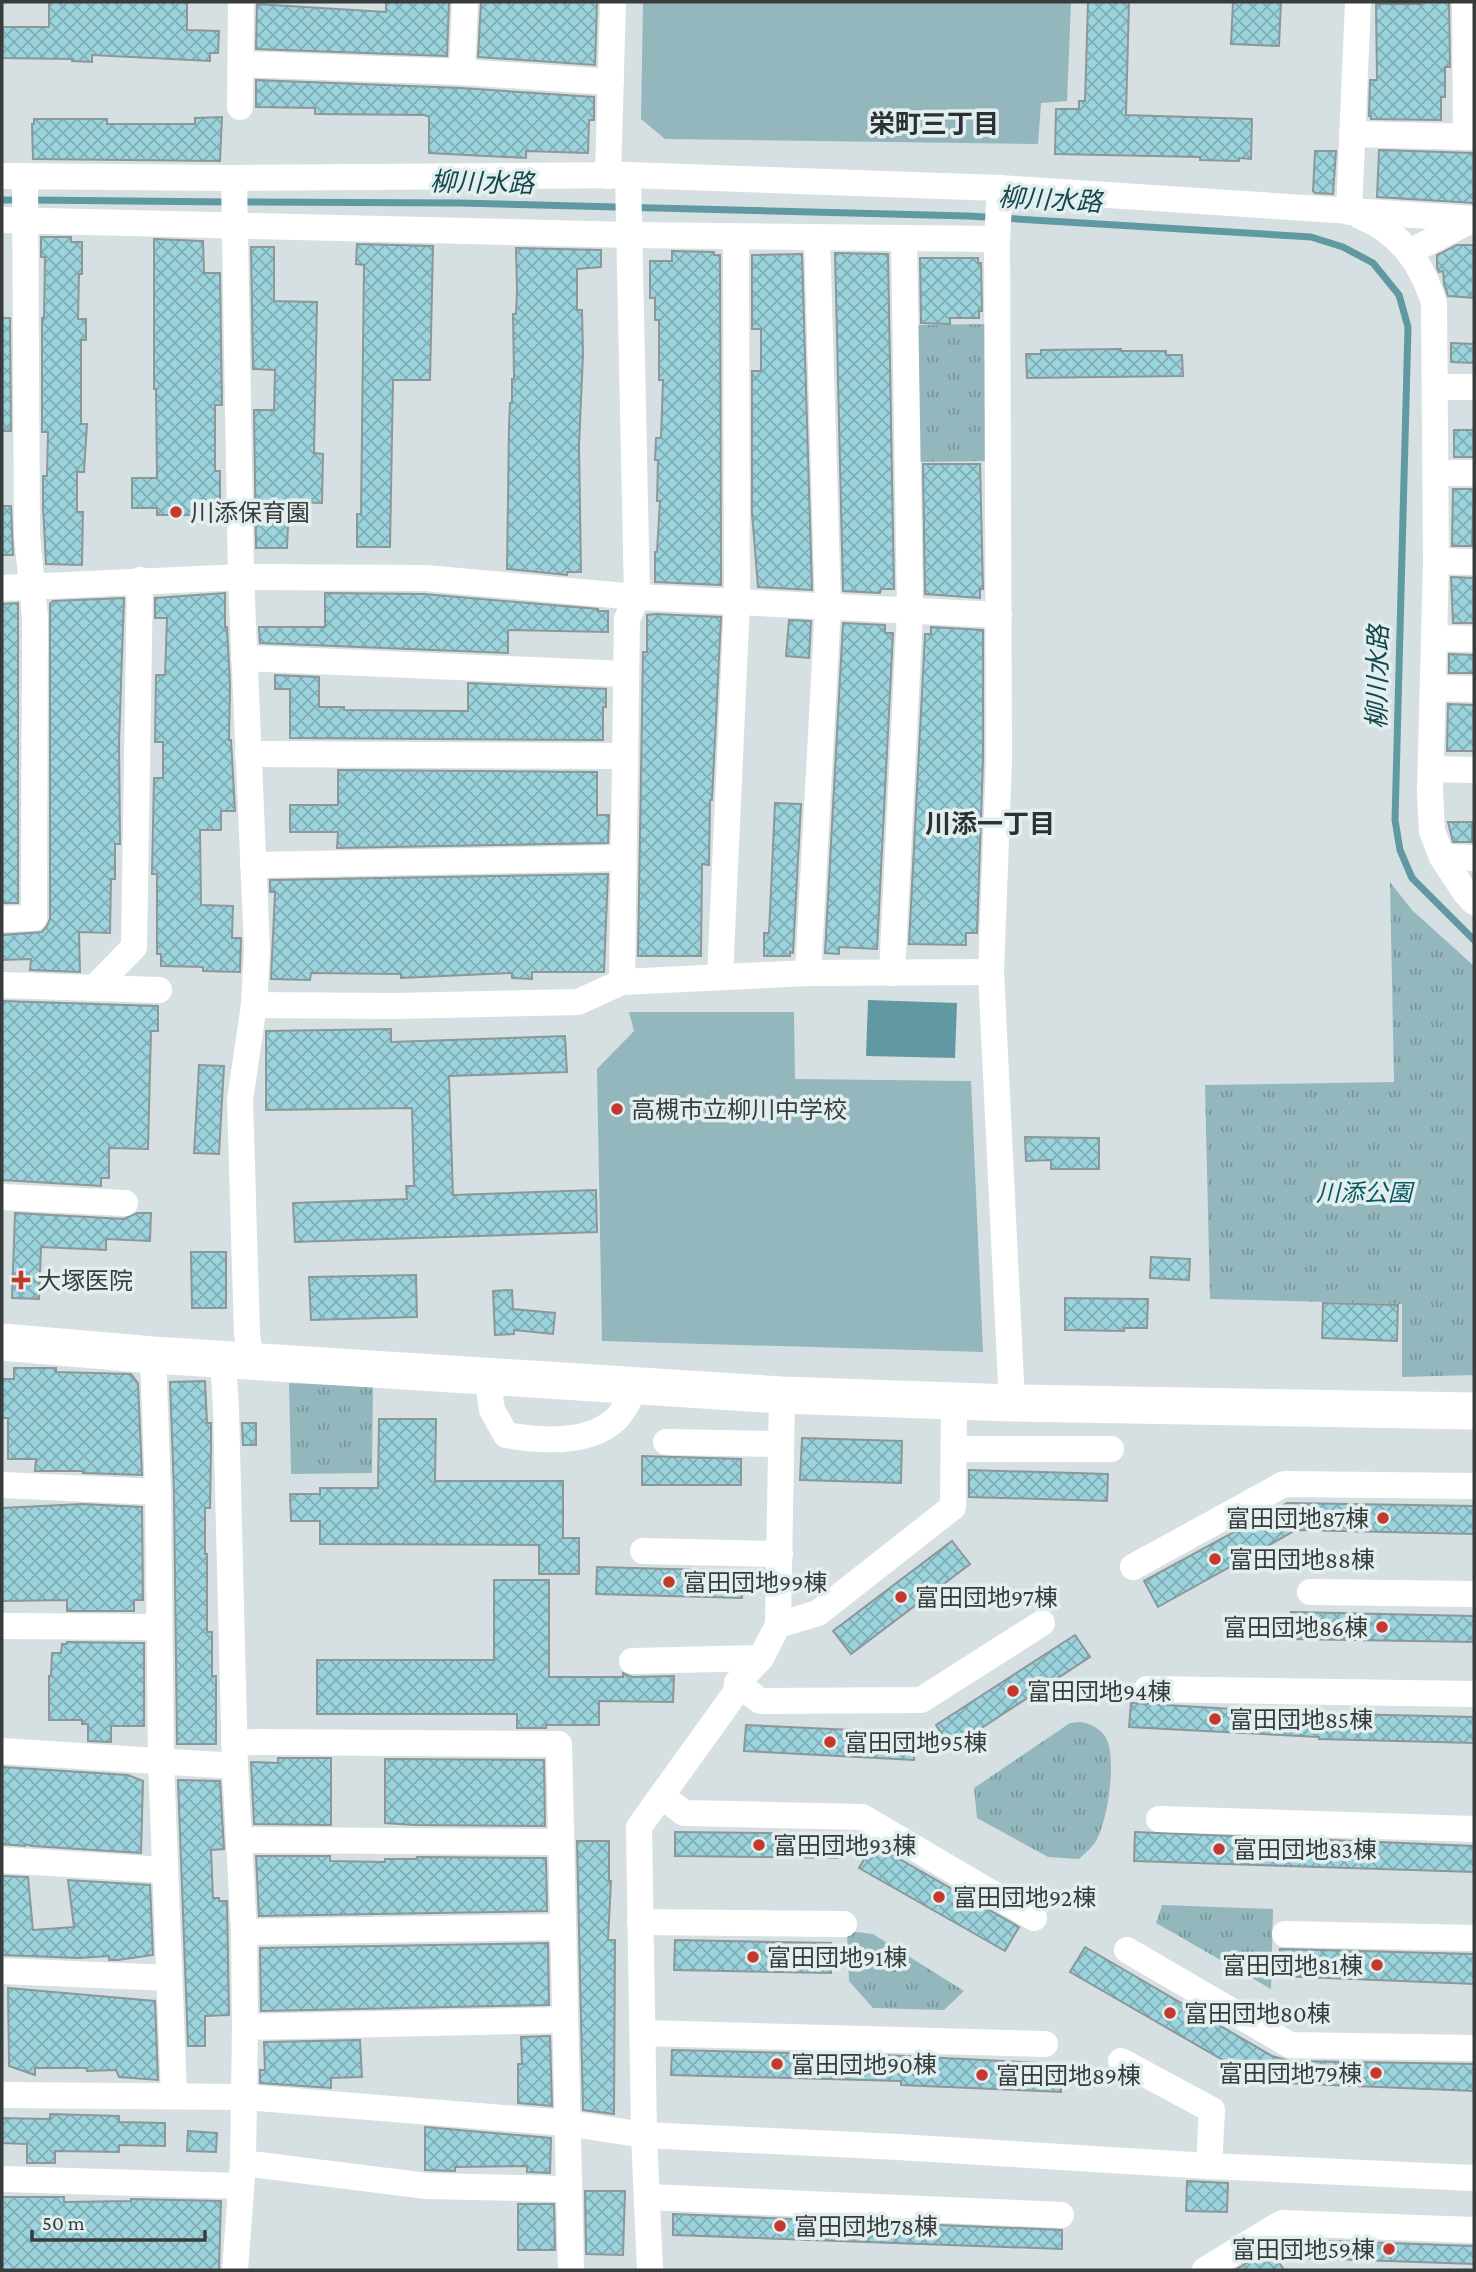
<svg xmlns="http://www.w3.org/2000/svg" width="1476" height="2272" font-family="'Crimson Pro','Noto Sans JP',serif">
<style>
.green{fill:#93b7bd}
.park{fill:url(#park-tufts)}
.water{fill:#6199a2}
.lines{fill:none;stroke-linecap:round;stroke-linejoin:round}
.stream{stroke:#6199a2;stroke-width:7}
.building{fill:url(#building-cross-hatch);stroke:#8d9698;stroke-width:2}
.street{stroke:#fff;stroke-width:26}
.secondary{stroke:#fff;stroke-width:37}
.poi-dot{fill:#c5382e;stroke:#e3eeef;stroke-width:2.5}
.labels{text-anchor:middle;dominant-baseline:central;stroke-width:7;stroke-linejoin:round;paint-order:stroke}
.poi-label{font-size:24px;fill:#383c3d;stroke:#e3eeef;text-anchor:start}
.park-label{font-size:24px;font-style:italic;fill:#075a65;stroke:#e3eeef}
.neighbourhood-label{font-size:26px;font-weight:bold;fill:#2a3234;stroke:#e3eeef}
.water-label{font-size:26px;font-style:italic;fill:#14474e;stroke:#e3eeef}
</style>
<defs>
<pattern id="park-tufts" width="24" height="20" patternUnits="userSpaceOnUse" patternTransform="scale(1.75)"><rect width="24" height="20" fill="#93b7bd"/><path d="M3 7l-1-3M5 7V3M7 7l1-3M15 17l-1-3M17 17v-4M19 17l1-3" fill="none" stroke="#79969b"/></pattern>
<pattern id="building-cross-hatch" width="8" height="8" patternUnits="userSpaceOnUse" patternTransform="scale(1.75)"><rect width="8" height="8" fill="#9bd4dd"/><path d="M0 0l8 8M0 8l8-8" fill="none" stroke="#7fadb4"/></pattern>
</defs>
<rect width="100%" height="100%" fill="#d6e0e2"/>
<g class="green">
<polygon points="643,2 1071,2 1067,101 1041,103 1038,144 665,139 641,119"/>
<polygon points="629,1012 794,1012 795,1079 971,1081 983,1352 602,1341 597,1069 634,1031"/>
</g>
<g class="park">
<polygon points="987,324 989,461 919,462 917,325"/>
<polygon points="1390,882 1412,910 1474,966 1474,1375 1402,1377 1402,1304 1210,1299 1205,1085 1394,1082"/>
<polygon points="289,1383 373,1387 372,1473 291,1474"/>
<path d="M1080 1722C1090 1723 1101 1729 1106 1738 1117 1759 1108 1818 1097 1839 1094 1846 1085 1853 1079 1859L1048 1857 977 1818 974 1788 1070 1723Z"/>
<polygon points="1162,1905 1273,1909 1271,1989 1156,1923"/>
<polygon points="847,1931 873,1934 964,1991 944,2010 873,2008 849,1981"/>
</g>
<polygon class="water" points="868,1000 957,1003 955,1058 866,1056"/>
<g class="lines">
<g class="stream">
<polyline points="2,200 19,200"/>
<polyline points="30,200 229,202"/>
<polyline points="240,202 459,203 968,216 1311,237 1343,247 1373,263 1399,295 1408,327 1395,820 1400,850 1412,878 1474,940"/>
</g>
</g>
<g class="building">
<polygon points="49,2 187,2 187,30 219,31 218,53 210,53 210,61 92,55 92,62 72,61 72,59 2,58 3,27 49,27"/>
<polygon points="386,2 449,2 447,56 256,49 257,4 386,12"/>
<polygon points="481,2 597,2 595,65 478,57"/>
<polygon points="1088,2 1129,2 1126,115 1252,119 1251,159 1239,158 1239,161 1200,160 1200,157 1055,154 1056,109 1079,109 1079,101 1085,101"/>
<polygon points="1233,2 1281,2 1279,46 1231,44"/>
<polygon points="1421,2 1449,2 1450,67 1445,67 1445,97 1441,97 1441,120 1371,119 1371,116 1369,116 1370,80 1377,80 1376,4 1421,4"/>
<polygon points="256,80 461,88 594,97 594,120 589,120 588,153 526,151 526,158 429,153 429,117 425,115 315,114 315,108 256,107"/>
<polygon points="222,117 220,161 33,159 32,124 34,124 34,119 107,119 107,124 195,124 195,118"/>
<polygon points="1379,150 1474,153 1474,203 1377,197"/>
<polygon points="1315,151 1336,151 1333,194 1315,193 1313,191"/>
<polygon points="41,237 71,237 71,242 82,242 82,274 79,274 78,319 86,319 86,340 81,340 81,424 87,424 84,472 77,472 77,512 83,512 82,565 46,564 43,507 43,476 47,476 48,432 42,432 42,318 44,318 45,257 41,257"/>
<polygon points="154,239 203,241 204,273 220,273 222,405 215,405 215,471 220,471 220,515 157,515 157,508 132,508 132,478 157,478 156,389 154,389"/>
<polygon points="357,244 433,246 430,380 393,380 390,547 357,547 357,514 361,514 364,265 356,264"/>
<polygon points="1457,245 1474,245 1474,298 1448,296 1444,284 1443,271 1439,272 1437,268 1437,255"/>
<polygon points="251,247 274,247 274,301 317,302 314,453 323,454 322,503 289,502 287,548 256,548 254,410 274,410 275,370 253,369"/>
<polygon points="516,248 601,250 601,267 577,269 577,310 582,310 583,354 579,446 581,572 567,572 567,575 507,569 509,426 510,403 512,403 512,379 514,379 513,314 516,314 517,290"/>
<polygon points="672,251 714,252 714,255 720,255 721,585 655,582 655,552 657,552 660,501 657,501 658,460 655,460 656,438 661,438 663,380 659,380 659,320 655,320 655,298 650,298 650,261 672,261"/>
<polygon points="835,253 888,254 894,589 881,589 880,593 843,591"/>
<polygon points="802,254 812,590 758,587 752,513 752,371 761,371 761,329 752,329 752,255"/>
<polygon points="920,258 978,258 978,263 981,263 982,311 979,311 979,318 950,318 950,324 921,323"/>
<polygon points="2,318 10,318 11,431 2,431"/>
<polygon points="1451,343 1474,344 1474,363 1451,362"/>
<polygon points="1121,349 1121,351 1166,351 1166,355 1182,355 1183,376 1027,378 1026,354 1041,354 1041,350"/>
<rect x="1454" y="430" width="20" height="27"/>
<polygon points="923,464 980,464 983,589 980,589 980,598 925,594"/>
<polygon points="1453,489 1474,489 1472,546 1452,546"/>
<polygon points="2,506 11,506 13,555 2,555"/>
<polygon points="1451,577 1474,578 1474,623 1453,623"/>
<polygon points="225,593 225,627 227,627 230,685 229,740 231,740 235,811 221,811 221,830 200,830 201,905 233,906 232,938 241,938 240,972 203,971 203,967 161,966 161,954 157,954 157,874 152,874 154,778 163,778 163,742 155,742 156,675 165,675 167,618 155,618 155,598"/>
<polygon points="325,593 424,594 598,609 598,611 608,611 608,632 508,630 508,653 260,643 259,627 325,627"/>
<polygon points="124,598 119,742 120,844 115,844 115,879 111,879 110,933 79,932 80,972 30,970 31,959 2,960 2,935 42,932 47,926 50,919 50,604 53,601"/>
<polygon points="18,603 18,903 2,903 2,604"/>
<polygon points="655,614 721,617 712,800 710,800 709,865 702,864 701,956 638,956 643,652 647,652 647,615"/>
<polygon points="789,620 811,621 809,658 786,656"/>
<polygon points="843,623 885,625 885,633 893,633 877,949 839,947 839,954 825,953"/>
<polygon points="931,627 983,630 983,760 977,933 966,933 966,945 909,944 925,634 931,634"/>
<polygon points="1449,654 1474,655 1474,673 1449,673"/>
<polygon points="275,675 319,677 319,707 344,707 344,710 468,711 468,683 606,689 606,707 603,707 603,740 290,738 290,689 275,689"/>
<polygon points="1448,704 1474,705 1474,751 1447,751"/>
<polygon points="338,770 597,772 597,815 609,815 608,843 337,848 338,832 290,832 290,805 338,805"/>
<polygon points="775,803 801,804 793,953 790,952 790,956 764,956 764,933 769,933"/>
<polygon points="1448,822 1472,822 1472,842 1453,842"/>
<polygon points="608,874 604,972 532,972 532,979 512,978 512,973 401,978 401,974 311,973 310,980 271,979 275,892 270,892 270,880"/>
<polygon points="2,1001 158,1006 158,1031 151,1031 148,1149 109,1148 109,1178 101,1178 101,1186 2,1180"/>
<polygon points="391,1029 391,1042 565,1036 567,1072 449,1076 453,1195 596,1190 597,1232 295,1242 293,1203 407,1199 406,1186 414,1186 412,1108 266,1110 266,1031"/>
<polygon points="199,1065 224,1066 219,1154 194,1153"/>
<polygon points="1025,1137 1099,1138 1099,1169 1051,1169 1051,1160 1026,1161"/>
<polygon points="15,1213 124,1219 137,1213 151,1213 150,1241 106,1239 106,1250 41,1247 39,1299 12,1298"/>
<polygon points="191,1252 226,1252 226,1308 192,1308"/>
<polygon points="1151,1257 1190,1259 1189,1280 1150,1278"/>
<polygon points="416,1275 417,1317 311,1320 309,1277"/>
<polygon points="512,1290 513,1309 555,1313 553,1334 514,1330 514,1334 495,1335 493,1291"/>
<polygon points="1065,1298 1148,1299 1147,1328 1124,1328 1124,1331 1065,1330"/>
<polygon points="1323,1303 1398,1305 1397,1341 1322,1338"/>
<polygon points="14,1368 56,1368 56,1372 131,1374 138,1383 142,1475 83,1473 83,1471 35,1471 36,1459 8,1459 8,1418 2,1418 2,1379 14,1379"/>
<polygon points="205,1381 207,1423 211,1423 211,1446 210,1508 205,1508 205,1554 207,1554 207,1632 212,1632 212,1676 216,1676 216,1744 177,1744 174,1492 170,1382"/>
<polygon points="379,1419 436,1419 435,1481 563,1481 563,1538 579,1538 579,1574 539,1574 539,1545 320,1544 320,1521 291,1521 290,1494 320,1494 320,1488 378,1488"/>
<polygon points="242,1423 256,1423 256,1445 243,1445"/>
<polygon points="802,1438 902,1441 901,1483 800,1480"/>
<polygon points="642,1456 741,1459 741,1485 642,1485"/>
<polygon points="969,1470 1108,1474 1107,1501 969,1497"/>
<polygon points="1287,1503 1474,1506 1474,1534 1296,1530 1158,1607 1144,1581"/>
<polygon points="82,1504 142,1507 143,1600 134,1600 134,1611 67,1611 67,1600 2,1601 2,1508"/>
<polygon points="952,1541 970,1564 851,1654 833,1631"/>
<polygon points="597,1567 743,1571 742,1598 596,1594"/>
<polygon points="494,1580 549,1580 549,1677 623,1677 623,1673 632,1677 674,1676 673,1702 599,1701 599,1725 546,1725 546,1728 517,1728 517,1714 317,1714 317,1660 494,1660"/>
<polygon points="1291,1612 1474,1616 1474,1642 1290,1639"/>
<polygon points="1075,1635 1090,1657 951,1748 936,1725"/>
<polygon points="67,1642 144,1643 144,1726 111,1726 111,1742 88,1741 88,1724 82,1724 82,1720 49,1720 49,1676 51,1676 52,1653 61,1653 62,1644 67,1644"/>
<polygon points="1131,1703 1301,1713 1474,1717 1474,1743 1319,1739 1319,1737 1129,1727"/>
<polygon points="746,1725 916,1733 914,1760 744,1751"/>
<polygon points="278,1758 331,1758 331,1825 254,1824 251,1762 278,1763"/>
<polygon points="385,1759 544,1760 545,1826 415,1825 385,1823"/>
<polygon points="2,1767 128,1775 143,1781 141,1853 32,1846 25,1844 25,1846 2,1844"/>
<polygon points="178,1780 220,1781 224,1849 211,1850 213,1898 219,1898 219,1901 227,1901 229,2015 205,2016 205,2046 188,2046"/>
<polygon points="675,1832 844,1834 843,1858 675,1856"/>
<polygon points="1135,1832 1474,1846 1474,1872 1134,1861"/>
<polygon points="577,1841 609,1841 609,1881 611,1881 608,1940 615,1940 614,2114 583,2110"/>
<polygon points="873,1844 1019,1927 1005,1951 859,1868"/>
<polygon points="256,1856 330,1856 330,1861 385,1862 385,1859 417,1859 417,1857 546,1858 547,1911 259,1916"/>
<polygon points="2,1876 28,1877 33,1930 74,1927 68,1880 150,1885 153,1955 118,1960 109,1960 109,1956 79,1958 2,1955"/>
<polygon points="675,1940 831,1943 831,1973 674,1970"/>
<polygon points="548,1943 549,2005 261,2011 260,1948"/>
<polygon points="1085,1947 1272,2056 1290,2061 1474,2064 1474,2091 1261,2082 1070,1972"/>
<polygon points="1280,1949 1474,1954 1474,1984 1279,1976"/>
<polygon points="8,1988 155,2001 158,2080 119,2077 116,2070 87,2071 86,2068 35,2068 35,2075 9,2066"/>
<polygon points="550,2036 552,2106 518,2103 518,2064 522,2064 521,2037"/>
<polygon points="360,2040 362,2077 331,2078 331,2088 260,2083 260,2070 265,2070 264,2042"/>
<polygon points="672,2050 883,2055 1062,2064 1061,2092 901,2085 901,2081 671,2075"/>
<polygon points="50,2114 119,2116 119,2122 165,2123 165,2146 119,2145 119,2152 55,2151 55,2163 27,2163 27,2144 2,2143 2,2118 50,2119"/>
<polygon points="425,2127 551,2138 550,2173 527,2172 527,2166 455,2167 455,2171 425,2170"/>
<polygon points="188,2131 217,2133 216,2152 187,2151"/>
<polygon points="1187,2181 1228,2183 1227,2212 1186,2211"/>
<polygon points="585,2191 625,2191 623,2255 586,2254"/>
<polygon points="2,2197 64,2197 64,2202 131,2201 131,2199 221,2201 219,2270 2,2270"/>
<polygon points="518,2204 554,2204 555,2250 518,2250"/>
<polygon points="673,2214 1062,2230 1062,2249 673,2235"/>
<polygon points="1303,2240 1474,2246 1474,2264 1303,2258"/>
<polygon points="1270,2249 1284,2270 1235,2270"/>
</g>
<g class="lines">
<g class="street">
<polyline points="1465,2 1466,137"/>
<polyline points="241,64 462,72 611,82"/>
<polyline points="462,72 465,2"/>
<polyline points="240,107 241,2"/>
<polyline points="1352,134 1474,137"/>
<polyline points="2,176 234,178 628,175 1000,188 1474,219"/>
<polyline points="608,176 613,2"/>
<polyline points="234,178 241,577 257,949 254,1005 240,1100 247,1334 251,1360"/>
<polyline points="1000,188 997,239 999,760 991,972 1012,1403"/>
<polyline points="1349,212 1358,2"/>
<path d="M1360 216C1399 231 1422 264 1434 303L1436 561 1430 792 1432 831 1442 857 1465 892 1474 902"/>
<polyline points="2,220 631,235 997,239"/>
<polyline points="1409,252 1472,220"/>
<polyline points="1436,387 1474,387"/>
<polyline points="1436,473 1474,473"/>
<polyline points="1436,561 1474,562"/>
<polyline points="2,588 241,577 425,578 637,597 999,615"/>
<polyline points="1434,638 1474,639"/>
<polyline points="244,658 626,674"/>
<polyline points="1433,688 1474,689"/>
<polyline points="248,754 625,756"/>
<polyline points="1431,769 1474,770"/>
<polyline points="1442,857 1474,858"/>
<polyline points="253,865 623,858"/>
<polyline points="2,919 34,918 35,617 27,535 25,176"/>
<polyline points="808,973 828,607 817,237"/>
<polyline points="892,973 910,611 904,238"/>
<polyline points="720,977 737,602 736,236"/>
<polyline points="622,982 627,619 637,597 628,175"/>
<polyline points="2,985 159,990"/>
<polyline points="94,988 134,947 140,580"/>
<polyline points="254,1005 393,1006 578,1002 622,982 808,973 991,972"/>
<polyline points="2,1197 125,1203"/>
<polyline points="153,1355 158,1492 161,1761 174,2096"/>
<polyline points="223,1359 226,1408 235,1766 244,1932 245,2027 243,2163 235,2270"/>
<path d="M487 1375 492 1410 506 1435C540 1441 590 1445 617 1418 625 1410 631 1395 638 1385"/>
<polyline points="666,1442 781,1444"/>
<polyline points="954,1449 1111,1449"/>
<polyline points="2,1485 158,1492"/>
<polyline points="643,1551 780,1554"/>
<polyline points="1133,1567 1284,1484 1474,1486"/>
<polyline points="1310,1592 1474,1594"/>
<polyline points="778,1625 818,1613 953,1507 954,1401"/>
<polyline points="2,1626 159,1627"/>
<polyline points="632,1661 761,1658"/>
<polyline points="737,1683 760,1701 921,1700 1042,1623"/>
<polyline points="1147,1689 1474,1694"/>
<polyline points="234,1742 559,1744 571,2270"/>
<polyline points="2,1751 235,1766"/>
<polyline points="662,1796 684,1813 862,1817 1034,1918"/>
<polyline points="1159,1819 1474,1829"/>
<polyline points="239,1840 560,1842"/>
<polyline points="2,1860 165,1870"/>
<polyline points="640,1922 844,1924"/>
<polyline points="244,1932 562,1927"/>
<polyline points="1285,1934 1474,1938"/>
<polyline points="1127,1950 1290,2045 1474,2048"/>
<polyline points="2,1971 169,1978"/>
<polyline points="245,2027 564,2020"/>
<polyline points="643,2033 1045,2044"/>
<polyline points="1121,2061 1212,2110 1209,2166"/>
<polyline points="2,2095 244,2097 566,2123 644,2135 898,2147 1209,2166 1474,2178"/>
<polyline points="243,2163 427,2186 567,2189"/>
<polyline points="2,2179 241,2186"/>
<polyline points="647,2197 1061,2215"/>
<polyline points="650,2270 644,2135 639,1827 736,1692 737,1683 761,1658 778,1625 782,1395"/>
<polyline points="1205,2270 1282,2223 1474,2230"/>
</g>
<polyline class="secondary" points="2,1342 153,1355 782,1395 1012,1403 1474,1411"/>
</g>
<g class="poi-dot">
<circle cx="176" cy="512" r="7"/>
<circle cx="617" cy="1109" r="7"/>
<path d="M17.5 1269.5h7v7h7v7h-7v7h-7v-7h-7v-7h7z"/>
<circle cx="1383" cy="1518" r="7"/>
<circle cx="1215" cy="1559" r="7"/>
<circle cx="669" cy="1582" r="7"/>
<circle cx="901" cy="1597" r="7"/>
<circle cx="1382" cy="1627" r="7"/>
<circle cx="1013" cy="1691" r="7"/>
<circle cx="1215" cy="1719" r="7"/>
<circle cx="830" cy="1742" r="7"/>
<circle cx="759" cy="1845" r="7"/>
<circle cx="1219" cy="1849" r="7"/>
<circle cx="939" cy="1897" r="7"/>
<circle cx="753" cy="1957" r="7"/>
<circle cx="1377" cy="1965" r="7"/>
<circle cx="1170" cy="2013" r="7"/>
<circle cx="777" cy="2064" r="7"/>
<circle cx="1376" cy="2073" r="7"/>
<circle cx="982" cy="2075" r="7"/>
<circle cx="780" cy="2226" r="7"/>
<circle cx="1389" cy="2249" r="7"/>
</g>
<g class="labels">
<g class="poi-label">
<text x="190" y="512">川添保育園</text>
<text x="631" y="1109">高槻市立柳川中学校</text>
<text x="37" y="1280">大塚医院</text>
<text x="1369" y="1518" text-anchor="end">富田団地87棟</text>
<text x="1229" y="1559">富田団地88棟</text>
<text x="683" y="1582">富田団地99棟</text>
<text x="915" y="1597">富田団地97棟</text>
<text x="1368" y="1627" text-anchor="end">富田団地86棟</text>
<text x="1027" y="1691">富田団地94棟</text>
<text x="1229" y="1719">富田団地85棟</text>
<text x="844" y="1742">富田団地95棟</text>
<text x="773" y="1845">富田団地93棟</text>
<text x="1233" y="1849">富田団地83棟</text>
<text x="953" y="1897">富田団地92棟</text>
<text x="767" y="1957">富田団地91棟</text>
<text x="1363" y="1965" text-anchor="end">富田団地81棟</text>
<text x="1184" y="2013">富田団地80棟</text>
<text x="791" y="2064">富田団地90棟</text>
<text x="1362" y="2073" text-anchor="end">富田団地79棟</text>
<text x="996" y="2075">富田団地89棟</text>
<text x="794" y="2226">富田団地78棟</text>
<text x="1375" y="2249" text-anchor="end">富田団地59棟</text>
</g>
<g class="park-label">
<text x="1364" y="1192">川添公園</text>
</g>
<g class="neighbourhood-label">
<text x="934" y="124">栄町三丁目</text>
<text x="990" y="824">川添一丁目</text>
</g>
<g class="water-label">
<text transform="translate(482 183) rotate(1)">柳川水路</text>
<text transform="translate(1050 200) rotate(3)">柳川水路</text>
<text transform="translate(1378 677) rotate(-89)">柳川水路</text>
</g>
</g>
<rect width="1476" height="2272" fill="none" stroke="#383c3d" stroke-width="7"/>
<path d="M32 2230v10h173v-10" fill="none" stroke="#383c3d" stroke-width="3.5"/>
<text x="42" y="2230" font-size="21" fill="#383c3d" stroke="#e3eeef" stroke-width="5" paint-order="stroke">50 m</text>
</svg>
